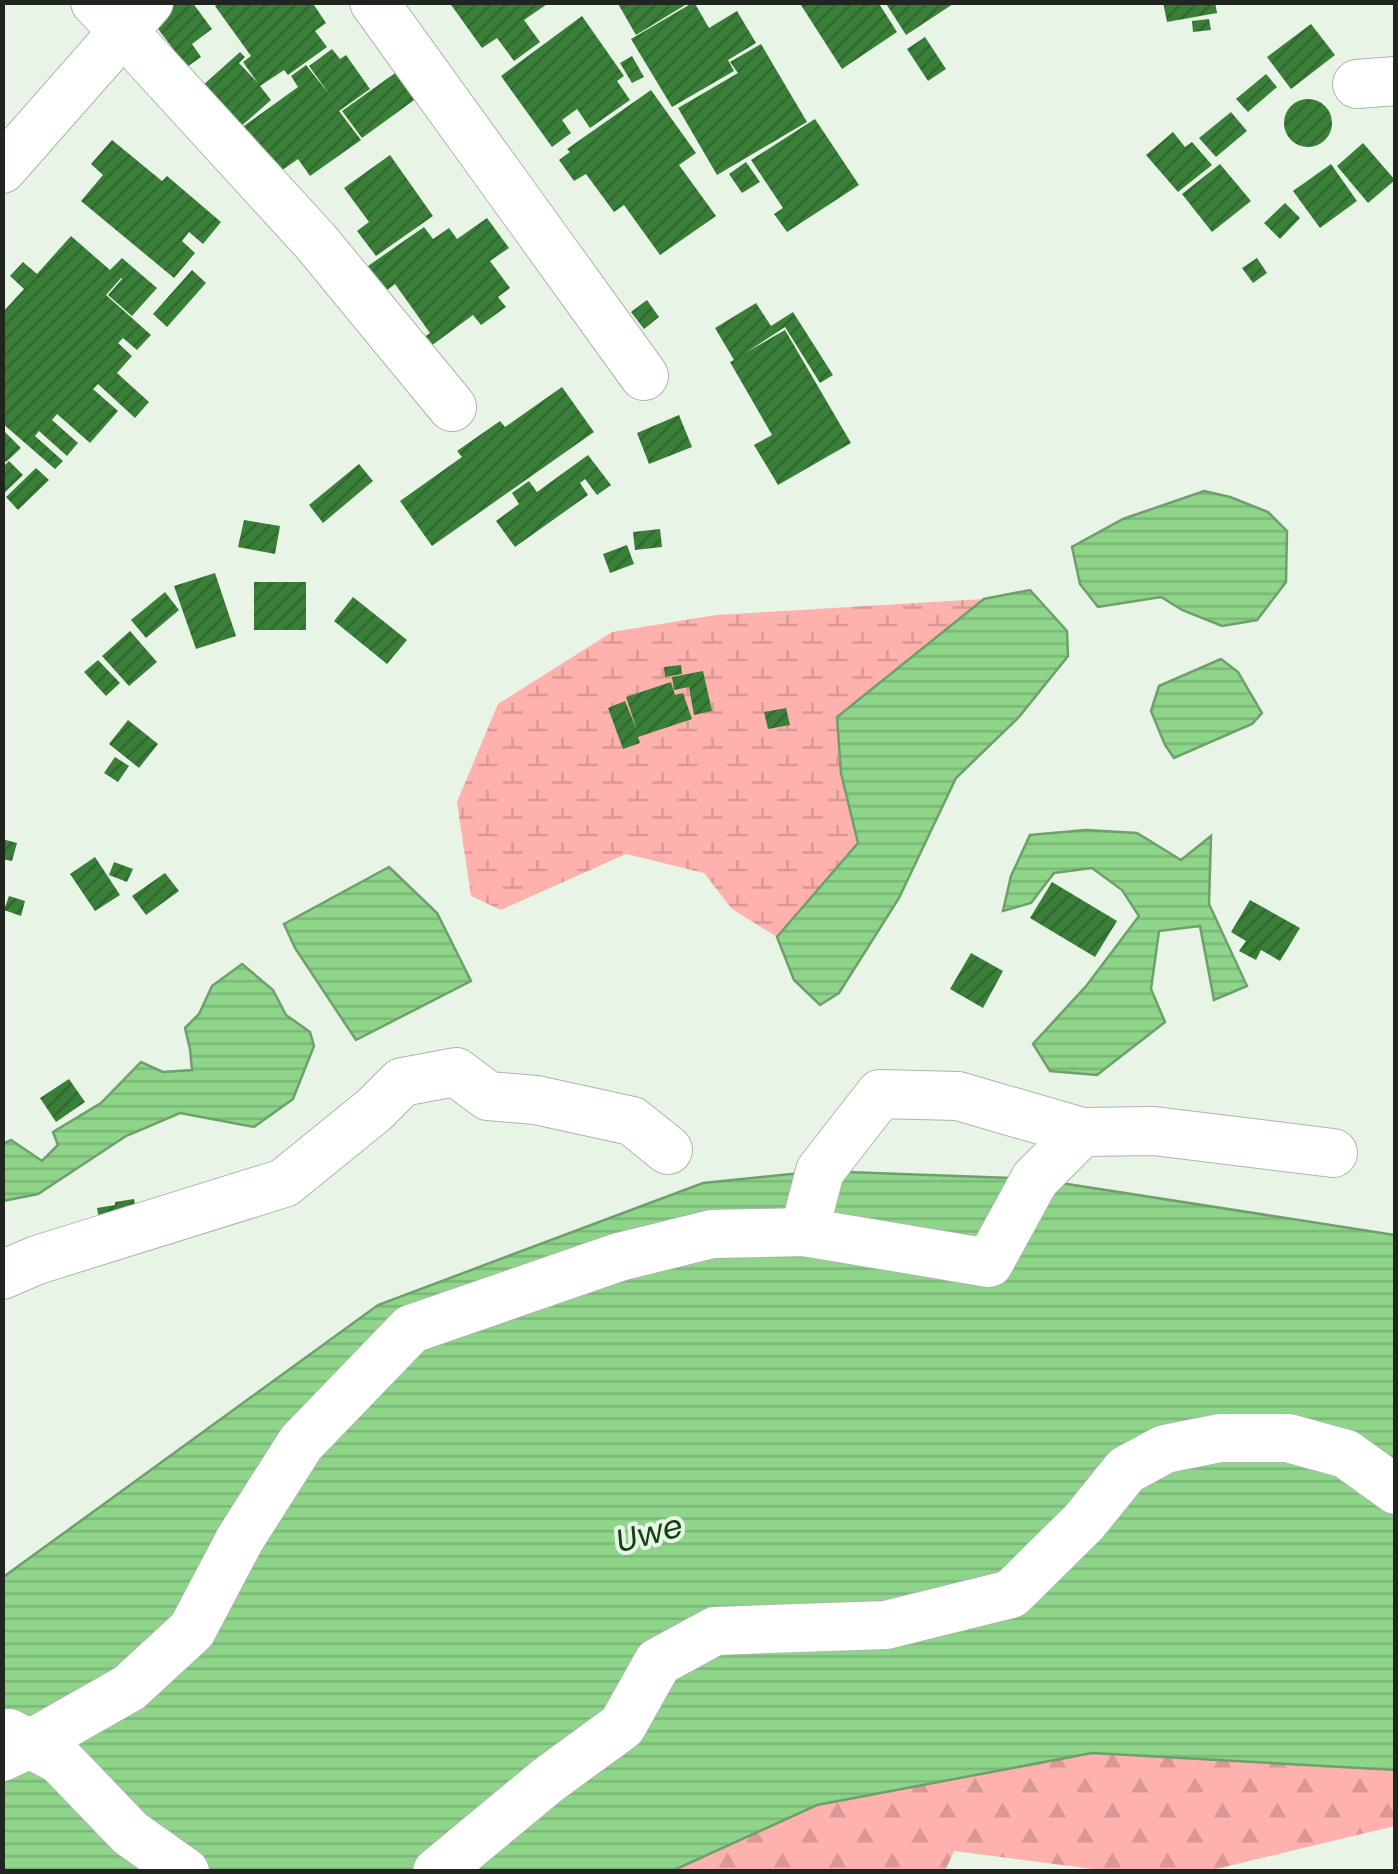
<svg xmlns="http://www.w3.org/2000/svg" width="1398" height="1874" font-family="Poppins,sans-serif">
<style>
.forest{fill:url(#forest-firs)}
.wetland{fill:url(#wetland-marsh)}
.water{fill:url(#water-rules);stroke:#6da06a;stroke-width:2.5}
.building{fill:url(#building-hatch)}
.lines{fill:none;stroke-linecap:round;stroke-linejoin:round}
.minor-casing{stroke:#abb7aa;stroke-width:50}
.minor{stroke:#fff;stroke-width:48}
.labels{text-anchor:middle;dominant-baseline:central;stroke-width:8;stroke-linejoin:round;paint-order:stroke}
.water-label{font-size:32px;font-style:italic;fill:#104110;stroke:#e7f4e6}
</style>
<defs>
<pattern id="forest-firs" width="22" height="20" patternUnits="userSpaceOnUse" patternTransform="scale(2.5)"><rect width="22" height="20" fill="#ffb1ae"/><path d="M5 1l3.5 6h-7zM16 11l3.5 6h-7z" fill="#da9895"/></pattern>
<pattern id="wetland-marsh" width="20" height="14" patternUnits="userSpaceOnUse" patternTransform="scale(2.5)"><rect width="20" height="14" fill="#ffb1ae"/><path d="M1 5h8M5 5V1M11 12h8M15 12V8" fill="none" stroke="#da9895"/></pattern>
<pattern id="water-rules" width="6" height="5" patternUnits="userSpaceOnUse" patternTransform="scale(2.5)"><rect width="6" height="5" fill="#8ed58a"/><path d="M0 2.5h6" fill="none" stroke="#7ab777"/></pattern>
<pattern id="building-hatch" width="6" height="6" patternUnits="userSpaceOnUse" patternTransform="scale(2.5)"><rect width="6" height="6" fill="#3a7f38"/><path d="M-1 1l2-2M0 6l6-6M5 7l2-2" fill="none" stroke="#30682f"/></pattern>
</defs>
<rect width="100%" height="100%" fill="#e7f4e6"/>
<polygon class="forest" points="1092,1753 1395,1770 1395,1826 1208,1871 1108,1871 954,1851 945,1871 672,1872 817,1805"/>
<polygon class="wetland" points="984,599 837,717 841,773 858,843 777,937 732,909 704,873 626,854 501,910 471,896 457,802 498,704 612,632 716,615"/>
<g class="water">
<polygon points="1204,491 1230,497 1268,512 1287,531 1286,582 1257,620 1222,626 1182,610 1161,597 1098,607 1080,584 1072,547 1123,519"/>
<polygon points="1030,590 1067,631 1068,656 1019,717 956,778 899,898 839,993 820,1005 794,980 777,937 858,843 841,773 837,717 984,599"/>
<polygon points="1221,659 1238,672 1262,713 1252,724 1174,758 1165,745 1151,711 1159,686"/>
<polygon points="1086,830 1137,833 1181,860 1211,836 1209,904 1247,986 1214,1000 1200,926 1159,931 1151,989 1165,1022 1097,1075 1050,1071 1033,1044 1087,985 1139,916 1122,890 1092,868 1054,873 1031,903 1003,911 1011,876 1030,835"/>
<polygon points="389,867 437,913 471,981 356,1040 295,948 284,924"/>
<polygon points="242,964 273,990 286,1015 310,1032 314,1046 293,1099 254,1127 180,1113 126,1136 38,1194 3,1201 3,1144 11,1140 42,1161 58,1145 53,1132 101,1103 141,1062 163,1072 192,1070 190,1049 185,1028 199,1014 212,986"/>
<polygon points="820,1171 1035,1179 1395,1235 1395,1770 1092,1753 817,1805 672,1871 3,1871 2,1578 378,1305 703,1183"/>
</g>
<g class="building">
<polygon points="169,2 192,2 212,29 192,44 201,57 187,67 155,25"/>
<polygon points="221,2 312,2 326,23 315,31 327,47 288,75 284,70 260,86 271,100 239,128 202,86 240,52 245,57 239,63 258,83 243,62 251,56 215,6"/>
<polygon points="449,2 550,2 524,20 540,42 514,61 497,38 482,48"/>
<polygon points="617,2 690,2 636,35"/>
<polygon points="694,2 709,28 737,11 756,43 728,60 734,71 672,107 631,39"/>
<polygon points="799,2 878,2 897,32 842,69"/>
<polygon points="885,2 956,2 906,35"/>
<polygon points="1163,2 1215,2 1217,13 1167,22"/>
<polygon points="582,16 624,76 617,81 630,100 590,128 577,109 562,120 571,133 552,147 501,76"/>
<polygon points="1209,19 1211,30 1193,32 1192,21"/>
<polygon points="1311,24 1335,55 1291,89 1267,57"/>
<polygon points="925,37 946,69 928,81 907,49"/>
<polygon points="761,44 807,122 717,175 678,108 738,73 730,62"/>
<polygon points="332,49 340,59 346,55 370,89 339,111 361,140 310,176 298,159 281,171 269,156 264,159 241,128 298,87 291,76 306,65 330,95 309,66"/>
<polygon points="632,56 644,77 632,83 620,63"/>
<polygon points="398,71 417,98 362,138 342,111"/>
<polygon points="1266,74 1277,87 1248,112 1236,99"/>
<polygon points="651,90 696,153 679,165 716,216 660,255 624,205 614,212 586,174 574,181 559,160 570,152 567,149"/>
<circle cx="1308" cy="123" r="24"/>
<polygon points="1231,112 1247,131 1216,157 1199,138"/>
<polygon points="815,119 859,185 787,232 774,214 783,208 751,160"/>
<polygon points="1173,132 1185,147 1192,142 1212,165 1178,192 1146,155"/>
<polygon points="112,140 162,181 167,176 221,222 203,244 189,232 182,241 195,253 174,278 81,201 103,175 91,164"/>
<polygon points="1363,143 1395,180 1368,203 1337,166"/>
<polygon points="390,155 433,216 376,256 357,231 369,222 344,188"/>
<polygon points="746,162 760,182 742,193 729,174"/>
<polygon points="1220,164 1251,201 1212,232 1182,194"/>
<polygon points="1331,164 1357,201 1320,228 1293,191"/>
<polygon points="1285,203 1300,218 1280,239 1264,223"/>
<polygon points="487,218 509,248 490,261 510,288 498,297 506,307 481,325 473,315 431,346 424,337 430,333 395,284 386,291 368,266 424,227 433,239 449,228 457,239"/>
<polygon points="71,236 110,270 122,258 157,288 132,316 108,295 122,279 121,278 106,295 151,335 137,350 123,338 118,343 132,356 117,373 149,402 135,418 98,384 93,389 118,411 90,443 57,414 52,420 78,443 67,456 39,431 35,436 63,461 55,469 2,423 2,313 24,289 10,276 23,262 37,274"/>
<polygon points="1257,258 1267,273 1253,283 1242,268"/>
<polygon points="192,270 206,283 167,327 153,314"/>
<polygon points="647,300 659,317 644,329 631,312"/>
<polygon points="756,303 771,326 793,312 833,375 820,383 785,327 745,353 785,330 851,443 778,485 754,445 772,435 730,362 734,360 715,328"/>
<polygon points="562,387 594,432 432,546 400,501 462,457 457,451 500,421 505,427"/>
<polygon points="679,415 692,447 649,464 637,433"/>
<polygon points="2,429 21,448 6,462 2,458"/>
<polygon points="588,455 611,485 597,495 585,479 580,483 588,495 515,547 496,521 519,504 512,493 529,481 537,492"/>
<polygon points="9,461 23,475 2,495 2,468"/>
<polygon points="359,464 373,481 323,523 309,505"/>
<polygon points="36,468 49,480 18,510 6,497"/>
<polygon points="244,520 280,526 275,554 238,547"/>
<polygon points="660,529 662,547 635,550 633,532"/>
<polygon points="627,545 634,564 610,573 603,554"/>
<polygon points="215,573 236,636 196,649 174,586"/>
<rect x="254" y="582" width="52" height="48"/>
<polygon points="165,592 179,610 146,638 131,620"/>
<polygon points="353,597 407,640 387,664 334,621"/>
<polygon points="130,631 157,662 129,686 102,656"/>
<polygon points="98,660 120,683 106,696 84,672"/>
<polygon points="681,665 682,674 665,677 664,667"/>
<polygon points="703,671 712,711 694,715 689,687 674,690 672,677"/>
<polygon points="671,682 675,695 683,693 692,719 638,737 640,743 623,749 608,708 625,701 637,730 626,697"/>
<polygon points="786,708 790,725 768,729 764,712"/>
<polygon points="128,720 158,744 139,768 109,744"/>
<polygon points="115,757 129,766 118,782 104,773"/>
<polygon points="2,839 17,843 12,861 2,859"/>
<polygon points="95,857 120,895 95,911 70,874"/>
<polygon points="114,862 133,869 127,882 109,875"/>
<polygon points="165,873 179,891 146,915 132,896"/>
<polygon points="1052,882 1117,921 1095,957 1030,918"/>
<polygon points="9,896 25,901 21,916 4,910"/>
<polygon points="1250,900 1300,928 1280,961 1261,950 1256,960 1239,951 1246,941 1231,932"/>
<polygon points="971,953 1003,971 983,1008 950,989"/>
<polygon points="69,1079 85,1102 56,1122 40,1098"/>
<polygon points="134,1199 137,1218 99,1219 97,1208 115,1205 115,1202"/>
</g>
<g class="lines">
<g class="minor-casing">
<g id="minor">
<polyline points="95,2 123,31 316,242 452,407"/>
<polyline points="374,2 644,376"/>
<polyline points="1357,84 1396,81"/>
<polyline points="2,169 149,2"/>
<polyline points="804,1232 820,1171 880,1094 958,1096 1082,1132 1154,1131 1333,1153"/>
<polyline points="2,1275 37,1260 284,1183 374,1110 402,1082 456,1072 488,1096 536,1100 632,1121 668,1150"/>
<polyline points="9,1733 60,1760 130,1833 185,1872"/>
<polyline points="2,1757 32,1743 129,1688 192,1630 240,1539 301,1443 411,1329 619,1257 712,1234 804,1232 989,1263 1035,1179 1082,1132"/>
<polyline points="437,1872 548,1780 622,1726 658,1662 715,1631 886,1625 1011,1594 1084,1522 1126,1470 1165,1449 1220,1438 1288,1438 1346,1454 1396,1490"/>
</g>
</g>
<use href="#minor" class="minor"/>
</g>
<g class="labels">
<g class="water-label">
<text transform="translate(649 1533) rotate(-15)">Uwe</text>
</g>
</g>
<rect width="1398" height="1874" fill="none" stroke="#212520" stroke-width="10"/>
</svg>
